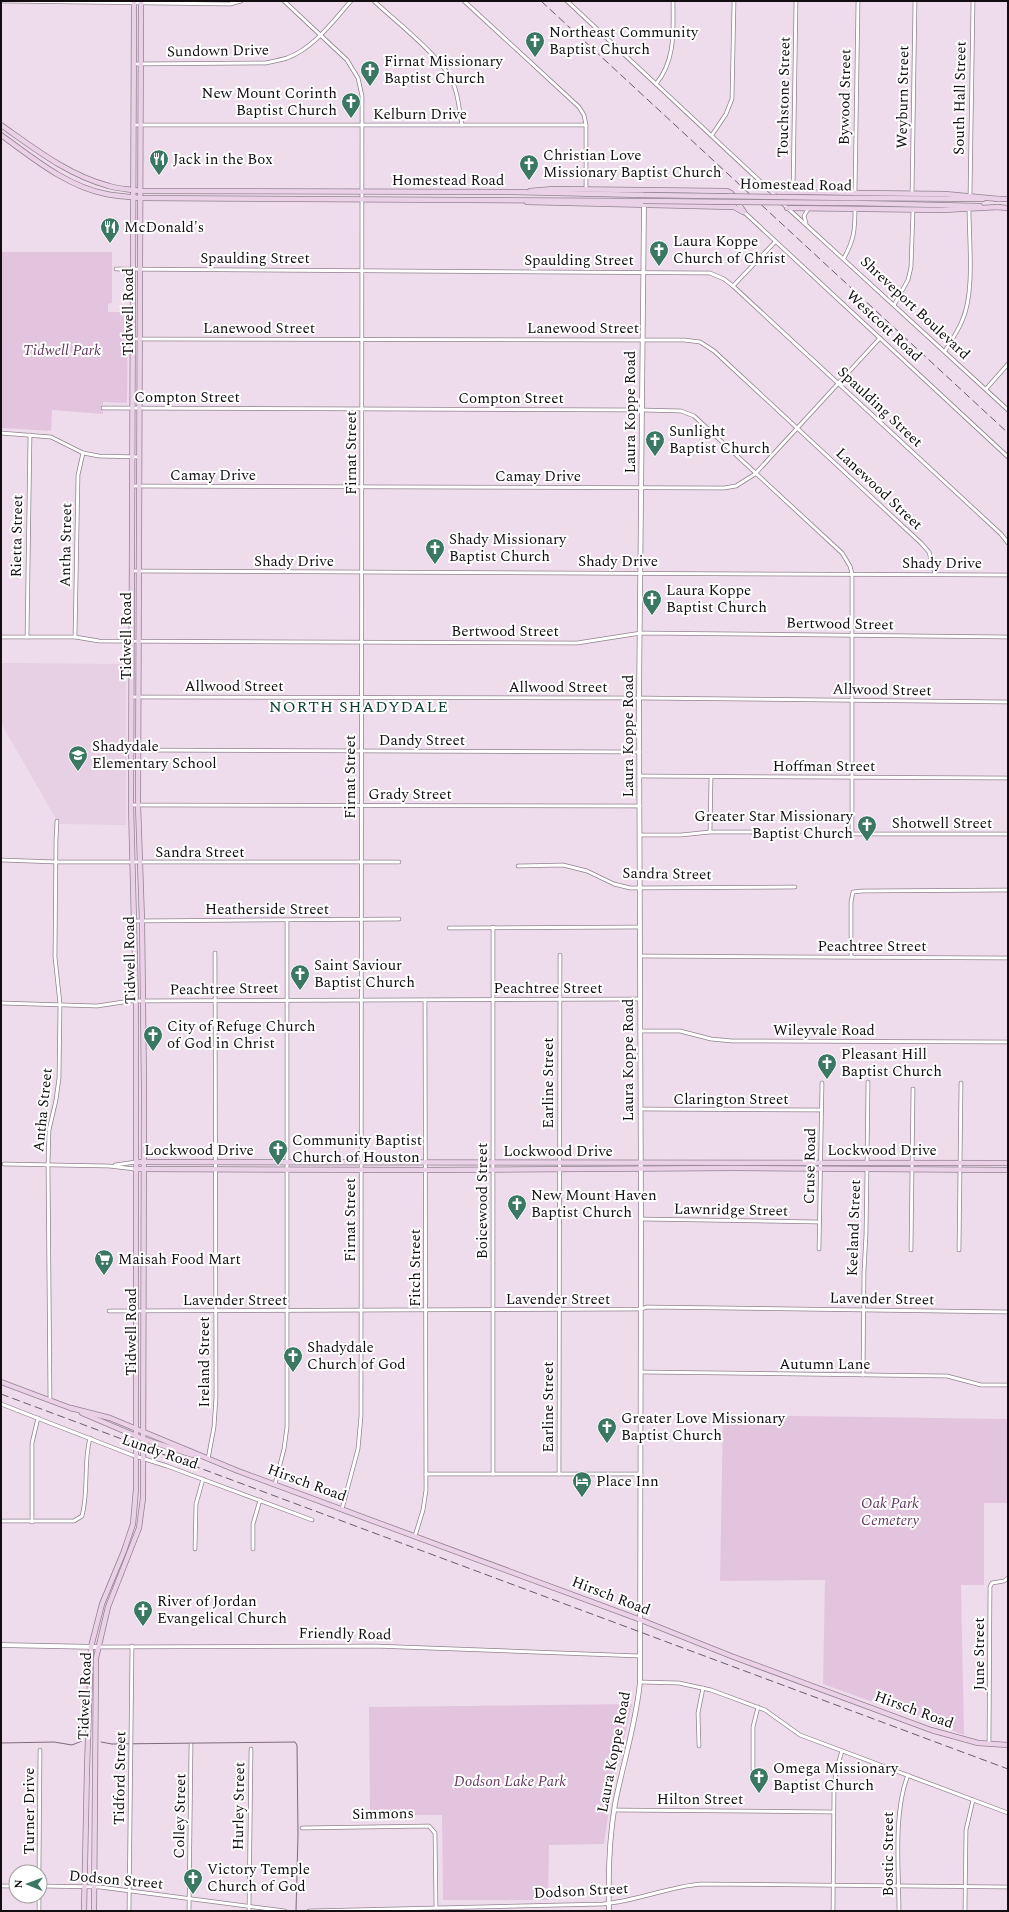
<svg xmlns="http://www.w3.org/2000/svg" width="1009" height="1912" font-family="Spectral,serif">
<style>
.built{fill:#e7cfe4}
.green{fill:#e3c4df}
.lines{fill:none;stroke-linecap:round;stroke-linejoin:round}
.stream{stroke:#80687d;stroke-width:1}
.minor-casing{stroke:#928290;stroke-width:4.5}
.tertiary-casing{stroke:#928290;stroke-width:5.5}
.secondary-casing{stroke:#928290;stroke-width:6}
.minor{stroke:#fff;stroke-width:3}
.tertiary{stroke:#fff;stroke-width:4}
.secondary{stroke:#ead1e8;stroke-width:4.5}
.rail{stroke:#685d67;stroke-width:1;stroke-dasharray:8 4;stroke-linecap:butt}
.secondary-bridge-casing{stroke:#928290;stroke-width:6;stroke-linecap:butt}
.secondary-bridge{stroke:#ead1e8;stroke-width:4.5}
.labels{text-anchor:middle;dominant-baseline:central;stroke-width:4;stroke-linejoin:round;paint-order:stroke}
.poi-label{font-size:15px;fill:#130d12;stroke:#fff;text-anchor:start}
.street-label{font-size:15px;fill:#130d12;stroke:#fff}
.park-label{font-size:15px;font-style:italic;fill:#643860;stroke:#fff}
.neighbourhood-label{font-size:16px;letter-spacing:1px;fill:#063c2d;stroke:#fff}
</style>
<rect width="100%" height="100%" fill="#eedcec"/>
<polygon class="built" points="1,663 126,664 126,825 59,824 1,723"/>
<g class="green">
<polygon points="1,252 112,252 112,303 108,304 108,312 128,312 127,403 103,402 103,414 52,410 51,431 1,428"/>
<polygon points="723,1415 1008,1419 1008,1503 984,1503 984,1585 961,1585 964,1735 823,1684 825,1580 720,1581"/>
<polygon points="632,1704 610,1802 604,1844 549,1845 548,1900 443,1900 442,1815 370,1815 369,1707"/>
</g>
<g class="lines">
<g class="stream">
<polyline points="101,1742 112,1744 295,1742 297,1745 298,1835 296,1911"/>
<polyline points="1,1743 54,1742 72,1745 82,1741"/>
</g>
<g class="minor-casing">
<g id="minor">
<polyline points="1,1 230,4 241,1"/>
<polyline points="284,1 347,60 358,78 362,96 361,1416 358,1449 342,1509"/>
<path d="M374 1C395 21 442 57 453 83 459 96 459 111 462 125"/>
<polyline points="464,1 579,107 584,115 586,125 586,189"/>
<polyline points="567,1 776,196"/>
<path d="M134 64 266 63C273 61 281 60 287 58 314 48 333 21 351 1"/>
<path d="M656 84C676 60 673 30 673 1"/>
<polyline points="133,125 586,125"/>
<polyline points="712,135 726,114 732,99 734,1"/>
<polyline points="793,192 796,1"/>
<polyline points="855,193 858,1"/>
<polyline points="912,194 915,1"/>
<polyline points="970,195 973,1"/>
<polyline points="781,202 1008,410"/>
<polyline points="744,212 1008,457"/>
<polyline points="806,223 804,216 808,209"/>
<path d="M844 258C854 240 855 230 855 209"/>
<polyline points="116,269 710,273 724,279 733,286 1001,534 1008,543"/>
<polyline points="733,286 775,242"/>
<polyline points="894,305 908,280 911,267 913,210"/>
<polyline points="133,339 643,340 684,340 700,342 714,351 921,543 929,552 935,574"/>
<path d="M945 351C951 341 958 331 962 321 975 293 969 241 969 209"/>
<polyline points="986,389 1008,364"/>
<polyline points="103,408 643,410 681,411 694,416 842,553 850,566 852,574 852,834 1008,834"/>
<polyline points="1,433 51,437 83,453 99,456 139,457"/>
<polyline points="132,486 724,488 736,486 755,474 880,338"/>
<polyline points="132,571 1008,575"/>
<polyline points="1,637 75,637 99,641 577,643 641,633 1008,637"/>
<polyline points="27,637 30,435"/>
<polyline points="75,637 78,475 83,453"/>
<polyline points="131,697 639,698 1008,702"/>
<polyline points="131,750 640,752"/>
<polyline points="641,776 1008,778"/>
<polyline points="131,805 640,806"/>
<polyline points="710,832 711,777"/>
<polyline points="640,835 681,835 710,832 799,832"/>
<polyline points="1,860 56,862 399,862"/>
<polyline points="518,866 563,865 587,871 614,884 630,888 795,887"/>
<polyline points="135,921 399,919"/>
<polyline points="493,927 493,1474"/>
<polyline points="449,928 640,927"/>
<polyline points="641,956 1008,958"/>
<polyline points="851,957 851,902 853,892 862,891 1008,890"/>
<polyline points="1,1003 97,1006 130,1001 640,999"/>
<polyline points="640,1031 680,1031 711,1039 732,1041 1008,1042"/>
<polyline points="641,1109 821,1110"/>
<polyline points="867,1163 868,1082"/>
<polyline points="4,1164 109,1166 135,1169"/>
<polyline points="115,1165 136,1162"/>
<polyline points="641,1219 819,1222"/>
<polyline points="819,1249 822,1083"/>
<polyline points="911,1250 913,1089"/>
<polyline points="959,1250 961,1083"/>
<polyline points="109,1311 641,1309 647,1307 1008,1312"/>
<polyline points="641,1372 947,1376 981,1385 1008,1385"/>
<polyline points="863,1375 864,1271 866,1234 867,1169"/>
<polyline points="50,1401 48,1164 49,1130 56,1100 59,1078 60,1004 55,957 56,840 57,821"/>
<polyline points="1,1404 132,1455 167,1466 312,1520"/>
<polyline points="208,1459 214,1427 216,1397 215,953"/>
<polyline points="426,1474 641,1474"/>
<polyline points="559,1474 560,955"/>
<polyline points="275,1484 284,1449 287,1427 287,920"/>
<path d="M1 1521H74L82 1516C89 1491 83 1464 90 1438"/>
<polyline points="32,1522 32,1443 38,1418"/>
<polyline points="415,1536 423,1510 426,1490 425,1000"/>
<polyline points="195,1549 196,1504 203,1479"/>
<polyline points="253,1549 253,1524 260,1500"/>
<polyline points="98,1647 374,1646 640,1656"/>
<polyline points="640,1682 679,1683 711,1690 765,1710 800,1735 1008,1813"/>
<polyline points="989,1744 990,1587 992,1583 1004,1581 1008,1578"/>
<polyline points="699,1746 698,1713 703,1688"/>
<polyline points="753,1769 753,1727 758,1707"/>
<polyline points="614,1810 833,1812"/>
<polyline points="302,1828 429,1826 435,1833 436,1907"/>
<polyline points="39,1872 40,1750"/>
<polyline points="1,1886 16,1886"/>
<polyline points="40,1886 100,1887 285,1911"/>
<polyline points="39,1911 39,1896"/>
<polyline points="129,1911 132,1646"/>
<polyline points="189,1911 191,1745"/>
<polyline points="249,1911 251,1749"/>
<path d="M309 1911 603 1904C637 1901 667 1887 701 1884L1008 1887"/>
<polyline points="833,1911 834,1788 836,1771 842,1751"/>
<path d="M899 1911C899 1870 893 1812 908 1775"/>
<polyline points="965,1911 966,1830 973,1800"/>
</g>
</g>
<g class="tertiary-casing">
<g id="tertiary">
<polyline points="1,1645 98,1647"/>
<path d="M609 1911C608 1876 609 1839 615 1804 623 1763 636 1724 640 1682L641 1219 639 698 644 206"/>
</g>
</g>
<g class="secondary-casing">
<g id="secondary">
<path d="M1 125C35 149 68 175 109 186 118 189 129 189 139 191L512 192 643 195"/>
<path d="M1 135C33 158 66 186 106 194 117 196 129 197 140 198L643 201"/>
<polyline points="770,190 780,192 945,194 999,199"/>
<polyline points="530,191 553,189 727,191 731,193 744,212"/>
<polyline points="854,198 983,199"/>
<polyline points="996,199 1008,199"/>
<polyline points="527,202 734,207 743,212"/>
<polyline points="854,203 980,206"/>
<polyline points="996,207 1008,208"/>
<polyline points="787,208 943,210 999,207"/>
<polyline points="136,1162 1008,1163"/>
<polyline points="135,1169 426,1170 734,1168 1008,1170"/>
<polyline points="1,1382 73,1409"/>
<polyline points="71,1408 110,1418 238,1471 641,1620 731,1656 931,1730 978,1743 1008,1745"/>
<polyline points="82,1413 143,1439 193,1455"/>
<polyline points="84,1911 87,1769 91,1647 102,1604 124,1551 133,1524 136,1489 136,1001 131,805 134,1"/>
<polyline points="94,1911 96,1658 108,1607 139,1528 143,1498 144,1088 142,921 138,805 141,1"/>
</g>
</g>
<use href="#minor" class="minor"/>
<use href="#tertiary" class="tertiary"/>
<use href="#secondary" class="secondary"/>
<g class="rail">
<polyline points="541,1 1008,433"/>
<polyline points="1,1394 1008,1769"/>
</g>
<g class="secondary-bridge-casing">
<g id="secondary-bridge">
<polyline points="643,195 854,198"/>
<polyline points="643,201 854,203"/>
</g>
</g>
<use href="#secondary-bridge" class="secondary-bridge"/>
</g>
<defs>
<g id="church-pin" transform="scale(1)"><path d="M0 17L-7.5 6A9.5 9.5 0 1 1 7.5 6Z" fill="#3b7864" stroke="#fff"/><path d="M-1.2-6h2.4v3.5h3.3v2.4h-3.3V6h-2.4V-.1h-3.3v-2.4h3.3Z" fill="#fff"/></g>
<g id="restaurant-pin" transform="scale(1)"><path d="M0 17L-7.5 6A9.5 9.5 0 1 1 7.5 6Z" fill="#3b7864" stroke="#fff"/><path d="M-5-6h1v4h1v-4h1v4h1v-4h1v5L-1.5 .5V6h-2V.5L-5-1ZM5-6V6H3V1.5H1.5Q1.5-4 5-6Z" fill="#fff"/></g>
<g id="school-pin" transform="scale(1)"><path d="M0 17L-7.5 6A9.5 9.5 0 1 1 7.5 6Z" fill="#3b7864" stroke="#fff"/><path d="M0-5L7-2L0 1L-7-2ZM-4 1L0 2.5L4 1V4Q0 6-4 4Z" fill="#fff"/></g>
<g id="supermarket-pin" transform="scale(1)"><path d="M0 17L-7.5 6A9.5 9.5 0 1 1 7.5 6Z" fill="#3b7864" stroke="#fff"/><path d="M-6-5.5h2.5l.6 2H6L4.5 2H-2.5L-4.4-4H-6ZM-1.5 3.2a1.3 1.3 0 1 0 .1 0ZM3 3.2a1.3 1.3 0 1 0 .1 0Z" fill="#fff"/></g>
<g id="hotel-pin" transform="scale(1)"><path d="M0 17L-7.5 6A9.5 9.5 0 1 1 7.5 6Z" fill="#3b7864" stroke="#fff"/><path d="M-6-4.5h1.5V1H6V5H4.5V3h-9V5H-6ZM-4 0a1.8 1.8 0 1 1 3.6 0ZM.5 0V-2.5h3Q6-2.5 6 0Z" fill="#fff"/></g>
</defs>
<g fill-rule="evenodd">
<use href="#church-pin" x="535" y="41"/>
<use href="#church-pin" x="370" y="70"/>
<use href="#church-pin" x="351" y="102"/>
<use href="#restaurant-pin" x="159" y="159"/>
<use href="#church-pin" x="529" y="164"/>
<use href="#restaurant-pin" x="110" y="227"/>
<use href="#church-pin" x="659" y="250"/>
<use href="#church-pin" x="655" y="440"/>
<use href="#church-pin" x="435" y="548"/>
<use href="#church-pin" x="652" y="599"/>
<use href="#school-pin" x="78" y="755"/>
<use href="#church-pin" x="867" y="825"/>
<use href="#church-pin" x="300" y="974"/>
<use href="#church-pin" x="153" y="1035"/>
<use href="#church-pin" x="827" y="1063"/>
<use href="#church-pin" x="278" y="1149"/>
<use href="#church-pin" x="517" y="1204"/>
<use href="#supermarket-pin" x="104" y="1259"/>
<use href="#church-pin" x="293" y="1356"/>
<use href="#church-pin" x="607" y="1427"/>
<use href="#hotel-pin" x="582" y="1481"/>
<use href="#church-pin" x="143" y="1610"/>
<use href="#church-pin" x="759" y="1777"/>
<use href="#church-pin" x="193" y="1878"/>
</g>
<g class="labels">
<g class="poi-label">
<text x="549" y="32">Northeast Community<tspan x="549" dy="17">Baptist Church</tspan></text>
<text x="384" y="61">Firnat Missionary<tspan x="384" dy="17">Baptist Church</tspan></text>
<text x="337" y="93" text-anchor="end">New Mount Corinth<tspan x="337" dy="17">Baptist Church</tspan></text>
<text x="543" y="155">Christian Love<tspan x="543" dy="17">Missionary Baptist Church</tspan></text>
<text x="173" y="159">Jack in the Box</text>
<text x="124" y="227">McDonald's</text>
<text x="673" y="241">Laura Koppe<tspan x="673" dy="17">Church of Christ</tspan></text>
<text x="669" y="431">Sunlight<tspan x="669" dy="17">Baptist Church</tspan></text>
<text x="449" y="539">Shady Missionary<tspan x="449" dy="17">Baptist Church</tspan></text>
<text x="666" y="590">Laura Koppe<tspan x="666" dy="17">Baptist Church</tspan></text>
<text x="92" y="746">Shadydale<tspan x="92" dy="17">Elementary School</tspan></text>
<text x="853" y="816" text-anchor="end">Greater Star Missionary<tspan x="853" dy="17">Baptist Church</tspan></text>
<text x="314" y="965">Saint Saviour<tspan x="314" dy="17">Baptist Church</tspan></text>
<text x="167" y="1026">City of Refuge Church<tspan x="167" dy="17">of God in Christ</tspan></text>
<text x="841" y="1054">Pleasant Hill<tspan x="841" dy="17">Baptist Church</tspan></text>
<text x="292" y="1140">Community Baptist<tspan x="292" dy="17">Church of Houston</tspan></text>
<text x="531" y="1195">New Mount Haven<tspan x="531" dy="17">Baptist Church</tspan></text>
<text x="118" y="1259">Maisah Food Mart</text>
<text x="307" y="1347">Shadydale<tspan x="307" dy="17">Church of God</tspan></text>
<text x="621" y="1418">Greater Love Missionary<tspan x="621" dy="17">Baptist Church</tspan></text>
<text x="596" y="1481">Place Inn</text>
<text x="157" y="1601">River of Jordan<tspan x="157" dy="17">Evangelical Church</tspan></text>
<text x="773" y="1768">Omega Missionary<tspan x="773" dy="17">Baptist Church</tspan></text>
<text x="207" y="1869">Victory Temple<tspan x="207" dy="17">Church of God</tspan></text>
</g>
<g class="street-label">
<text transform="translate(218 51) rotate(-1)">Sundown Drive</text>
<text transform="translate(784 97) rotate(-89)">Touchstone Street</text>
<text transform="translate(845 97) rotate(-89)">Bywood Street</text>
<text transform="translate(903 97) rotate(-89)">Weyburn Street</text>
<text transform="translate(960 98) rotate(-89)">South Hall Street</text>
<text x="420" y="114">Kelburn Drive</text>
<text x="448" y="180">Homestead Road</text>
<text transform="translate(796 185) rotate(1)">Homestead Road</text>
<text x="255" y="258">Spaulding Street</text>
<text x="579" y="260">Spaulding Street</text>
<text transform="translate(915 308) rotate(43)">Shreveport Boulevard</text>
<text transform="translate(128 312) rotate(-90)">Tidwell Road</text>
<text transform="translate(884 326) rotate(43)">Westcott Road</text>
<text x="259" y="328">Lanewood Street</text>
<text x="583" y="328">Lanewood Street</text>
<text x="187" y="397">Compton Street</text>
<text x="511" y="398">Compton Street</text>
<text transform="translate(880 407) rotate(43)">Spaulding Street</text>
<text transform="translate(630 412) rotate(-90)">Laura Koppe Road</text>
<text transform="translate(351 453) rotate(-90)">Firnat Street</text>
<text x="213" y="475">Camay Drive</text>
<text x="538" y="476">Camay Drive</text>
<text transform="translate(879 489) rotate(43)">Lanewood Street</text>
<text transform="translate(17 536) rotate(-89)">Rietta Street</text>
<text transform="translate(66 545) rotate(-89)">Antha Street</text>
<text x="294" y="561">Shady Drive</text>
<text x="618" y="561">Shady Drive</text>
<text x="942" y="563">Shady Drive</text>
<text transform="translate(840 624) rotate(1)">Bertwood Street</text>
<text x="505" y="631">Bertwood Street</text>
<text transform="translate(126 636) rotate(-90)">Tidwell Road</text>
<text x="234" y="686">Allwood Street</text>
<text x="558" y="687">Allwood Street</text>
<text transform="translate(882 690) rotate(1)">Allwood Street</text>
<text transform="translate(628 736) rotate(-90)">Laura Koppe Road</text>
<text x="422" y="740">Dandy Street</text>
<text x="824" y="766">Hoffman Street</text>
<text transform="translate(350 777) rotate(-90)">Firnat Street</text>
<text x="410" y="794">Grady Street</text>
<text x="942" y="823">Shotwell Street</text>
<text x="200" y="852">Sandra Street</text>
<text transform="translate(667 874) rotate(1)">Sandra Street</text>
<text x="267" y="909">Heatherside Street</text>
<text x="872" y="946">Peachtree Street</text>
<text transform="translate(130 960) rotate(-91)">Tidwell Road</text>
<text x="548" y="988">Peachtree Street</text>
<text transform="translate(224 989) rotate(-1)">Peachtree Street</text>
<text x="824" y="1030">Wileyvale Road</text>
<text transform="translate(628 1060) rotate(-90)">Laura Koppe Road</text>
<text transform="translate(548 1083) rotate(-90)">Earline Street</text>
<text x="731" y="1099">Clarington Street</text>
<text transform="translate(43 1110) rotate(-84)">Antha Street</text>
<text x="199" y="1150">Lockwood Drive</text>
<text x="882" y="1150">Lockwood Drive</text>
<text x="558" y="1151">Lockwood Drive</text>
<text transform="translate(810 1166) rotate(-89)">Cruse Road</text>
<text transform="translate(482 1201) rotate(-90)">Boicewood Street</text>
<text transform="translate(731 1210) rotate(1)">Lawnridge Street</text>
<text transform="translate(350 1220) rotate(-90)">Firnat Street</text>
<text transform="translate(854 1228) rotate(-88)">Keeland Street</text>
<text transform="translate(415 1268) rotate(-90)">Fitch Street</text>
<text x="558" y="1299">Lavender Street</text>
<text transform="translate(882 1299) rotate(1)">Lavender Street</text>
<text x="235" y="1300">Lavender Street</text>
<text transform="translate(131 1332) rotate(-90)">Tidwell Road</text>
<text transform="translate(204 1362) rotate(-90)">Ireland Street</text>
<text x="825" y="1364">Autumn Lane</text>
<text transform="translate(548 1407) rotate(-90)">Earline Street</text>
<text transform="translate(160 1452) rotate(19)">Lundy Road</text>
<text transform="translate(307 1483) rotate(20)">Hirsch Road</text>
<text transform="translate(611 1596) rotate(21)">Hirsch Road</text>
<text transform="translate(345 1634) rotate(1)">Friendly Road</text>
<text transform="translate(979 1654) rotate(-90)">June Street</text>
<text transform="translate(85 1696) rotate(-88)">Tidwell Road</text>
<text transform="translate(914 1710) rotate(20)">Hirsch Road</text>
<text transform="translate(614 1752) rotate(-79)">Laura Koppe Road</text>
<text transform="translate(120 1778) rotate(-89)">Tidford Street</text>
<text x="700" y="1799">Hilton Street</text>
<text transform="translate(239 1806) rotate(-89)">Hurley Street</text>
<text transform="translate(29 1811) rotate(-90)">Turner Drive</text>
<text transform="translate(383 1814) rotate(-1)">Simmons</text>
<text transform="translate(180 1816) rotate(-89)">Colley Street</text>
<text transform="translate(888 1854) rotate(-90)">Bostic Street</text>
<text transform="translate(116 1880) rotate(5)">Dodson Street</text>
<text transform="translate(581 1891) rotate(-3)">Dodson Street</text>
</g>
<g class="park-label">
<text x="62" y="350">Tidwell Park</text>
<text x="890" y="1503">Oak Park<tspan x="890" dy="17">Cemetery</tspan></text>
<text x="510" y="1781">Dodson Lake Park</text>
</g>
<g class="neighbourhood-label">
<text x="359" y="707">NORTH SHADYDALE</text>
</g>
</g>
<rect width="1009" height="1912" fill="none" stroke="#130d12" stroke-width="4"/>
<g transform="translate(28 1884) rotate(271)"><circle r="19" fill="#ffffff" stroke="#a19ea0"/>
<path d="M0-3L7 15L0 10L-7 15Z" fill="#3b7864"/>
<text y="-6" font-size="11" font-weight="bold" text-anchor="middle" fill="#130d12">N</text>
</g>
</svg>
